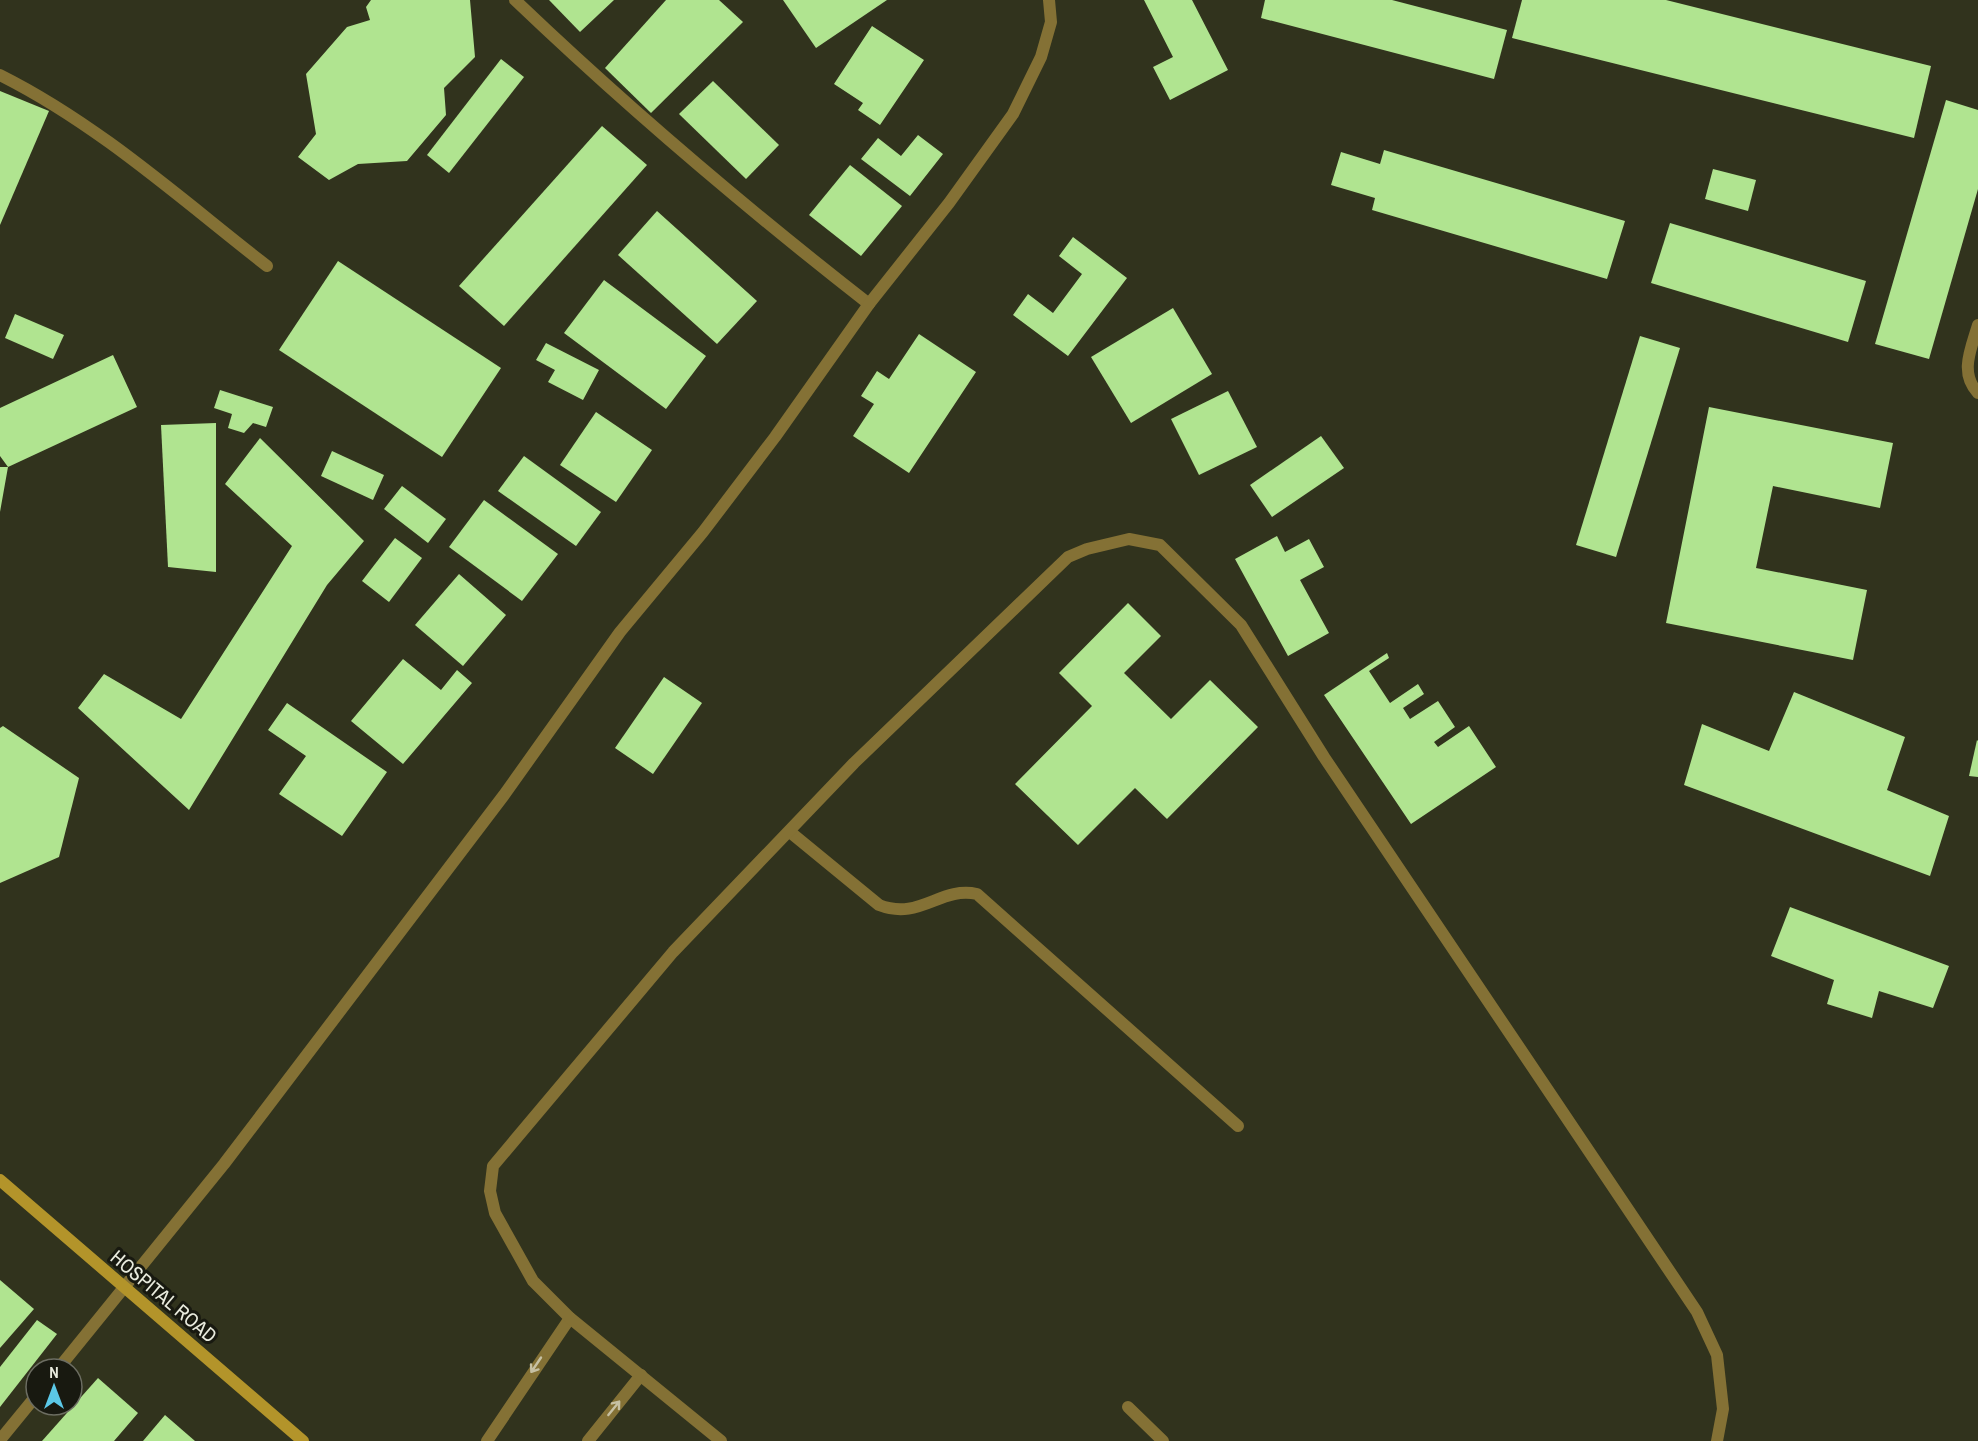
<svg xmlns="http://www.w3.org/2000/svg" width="1978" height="1441" font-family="'Archivo Narrow',sans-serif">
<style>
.building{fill:#b0e490}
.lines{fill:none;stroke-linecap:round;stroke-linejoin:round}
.lane{stroke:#847135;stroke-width:12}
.street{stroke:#847135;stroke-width:12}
.secondary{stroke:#b3942a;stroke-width:12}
.oneway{stroke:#c6c0a3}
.labels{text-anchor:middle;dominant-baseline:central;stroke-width:6;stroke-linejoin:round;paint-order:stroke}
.street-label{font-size:20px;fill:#e9ebde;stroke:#181910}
</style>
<rect width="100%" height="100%" fill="#31331d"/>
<g class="building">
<polygon points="371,0 470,0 475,57 444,88 446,115 407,161 358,164 329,180 298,157 316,134 306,74 347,27 370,20 366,7"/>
<polygon points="549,0 614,0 580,32"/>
<polygon points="666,0 719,0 743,22 651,113 605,68"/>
<polygon points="783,0 887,0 816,48"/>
<polygon points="1144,0 1192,0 1228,70 1170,100 1153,67 1173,57"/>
<polygon points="1265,0 1392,0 1507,30 1494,79 1261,18"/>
<polygon points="1522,0 1666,0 1931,66 1914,138 1512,38"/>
<polygon points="872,26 924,60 880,125 858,110 863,103 834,84"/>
<polygon points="501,59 524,77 449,173 427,155"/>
<polygon points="713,81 779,145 746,179 679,114"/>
<polygon points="0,91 49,111 0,225"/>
<polygon points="1946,100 1978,110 1978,189 1929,359 1875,344"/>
<polygon points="602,126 647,165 504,326 459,286"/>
<polygon points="918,135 943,154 910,196 861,159 878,138 901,156"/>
<polygon points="1384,150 1625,221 1607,279 1372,210 1375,198 1331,185 1341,152 1380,164"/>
<polygon points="850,165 902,206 861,256 809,215"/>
<polygon points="1713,169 1756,180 1748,211 1705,199"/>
<polygon points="657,211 757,301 717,344 618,255"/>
<polygon points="1670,223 1866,281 1848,342 1651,283"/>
<polygon points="1073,237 1127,278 1068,356 1013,315 1028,294 1053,313 1082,274 1059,256"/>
<polygon points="338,261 501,368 442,457 279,350"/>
<polygon points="604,280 706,356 666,409 564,333"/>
<polygon points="1173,308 1212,374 1131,423 1091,357"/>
<polygon points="15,314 64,335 53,359 5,338"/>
<polygon points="919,334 976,372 909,473 853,436 874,404 861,396 877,371 889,379"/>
<polygon points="1640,336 1680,348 1616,557 1576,545"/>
<polygon points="546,343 599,370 583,400 548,382 555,370 536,360"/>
<polygon points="113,355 137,407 8,467 0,512 0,467 8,467 0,456 0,408"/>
<polygon points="220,390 273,407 266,427 253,423 244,433 228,428 232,414 214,408"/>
<polygon points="1228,391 1257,447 1199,475 1171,419"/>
<polygon points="1709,407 1893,443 1880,508 1773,486 1756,568 1867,590 1853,660 1666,623"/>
<polygon points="596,412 652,450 616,502 560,465"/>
<polygon points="216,423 216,572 168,567 161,425"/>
<polygon points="1321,436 1344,468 1272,517 1250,485"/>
<polygon points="260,438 364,541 327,585 189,810 78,708 104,674 181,719 292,546 225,484"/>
<polygon points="332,451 384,475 373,500 321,476"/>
<polygon points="524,456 601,512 576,546 498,491"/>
<polygon points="402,486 446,519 428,543 384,509"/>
<polygon points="484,500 558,554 522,601 449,547"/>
<polygon points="1277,536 1285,552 1309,539 1324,567 1300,580 1329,633 1288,656 1235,559"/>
<polygon points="395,538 422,558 389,602 362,581"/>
<polygon points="459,574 506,615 463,666 415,625"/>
<polygon points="1128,603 1161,636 1124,673 1171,719 1210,680 1258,727 1167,819 1135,788 1078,845 1015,784 1092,706 1059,673"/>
<polygon points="1387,653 1389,658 1369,671 1390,703 1418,684 1424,694 1403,708 1410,719 1438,701 1455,727 1434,742 1438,747 1469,726 1496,767 1411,824 1324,695"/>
<polygon points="403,659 441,690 457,670 472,683 403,764 351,721"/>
<polygon points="664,677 702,703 653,774 615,748"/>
<polygon points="1794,692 1905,737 1887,790 1949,816 1930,876 1684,785 1702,724 1769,751"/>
<polygon points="287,703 387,772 342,836 279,794 306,756 268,730"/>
<polygon points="3,726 79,778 59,857 0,883 0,728"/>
<polygon points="1977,740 1978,741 1978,777 1969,776"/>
<polygon points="1790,907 1949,966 1933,1008 1879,991 1872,1018 1827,1004 1834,980 1771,956"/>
<polygon points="0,1280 34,1309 0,1348"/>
<polygon points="37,1320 57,1334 0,1407 0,1367"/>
<polygon points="98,1378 138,1413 114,1441 42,1441"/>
<polygon points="165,1415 195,1441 143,1441"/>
</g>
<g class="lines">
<g class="lane">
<path d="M0 75C98 124 181 199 267 266"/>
<path d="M1978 325C1971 349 1959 373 1978 393"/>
<path d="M790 832 879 905C920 921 940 886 977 894L1238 1126"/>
<polyline points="1128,1407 1163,1441"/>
<polyline points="487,1441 570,1318"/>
<polyline points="588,1441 641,1375"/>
<polyline points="721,1441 570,1318 533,1281 495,1213 490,1191 493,1166 673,952 854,763 1068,557 1087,549 1129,539 1160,545 1241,625 1324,757 1697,1312 1717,1355 1723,1409 1717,1441"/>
</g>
<g class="street">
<path d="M515 0C628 108 746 208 869 304"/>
<polyline points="58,1369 224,1164 504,795 620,632 703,532 775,437 869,304 949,203 1013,114 1041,57 1051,22 1049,0"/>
<polyline points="0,1440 36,1396"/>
</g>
<polyline class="secondary" points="0,1180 303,1441"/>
</g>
<defs><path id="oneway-shaft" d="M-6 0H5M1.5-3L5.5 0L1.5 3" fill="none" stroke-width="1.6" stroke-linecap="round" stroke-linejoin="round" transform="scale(1.5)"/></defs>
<g class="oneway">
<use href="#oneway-shaft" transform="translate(536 1365) rotate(124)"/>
<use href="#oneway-shaft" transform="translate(614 1408) rotate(-51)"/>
</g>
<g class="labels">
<g class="street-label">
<text transform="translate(164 1296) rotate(40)">HOSPITAL ROAD</text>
</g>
</g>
<g transform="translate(54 1387)"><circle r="28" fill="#181910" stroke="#6c6d62" stroke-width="1.5"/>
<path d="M0-4.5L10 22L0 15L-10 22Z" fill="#5bc8e7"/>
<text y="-9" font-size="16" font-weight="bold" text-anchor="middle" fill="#e9ebde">N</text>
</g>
</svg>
